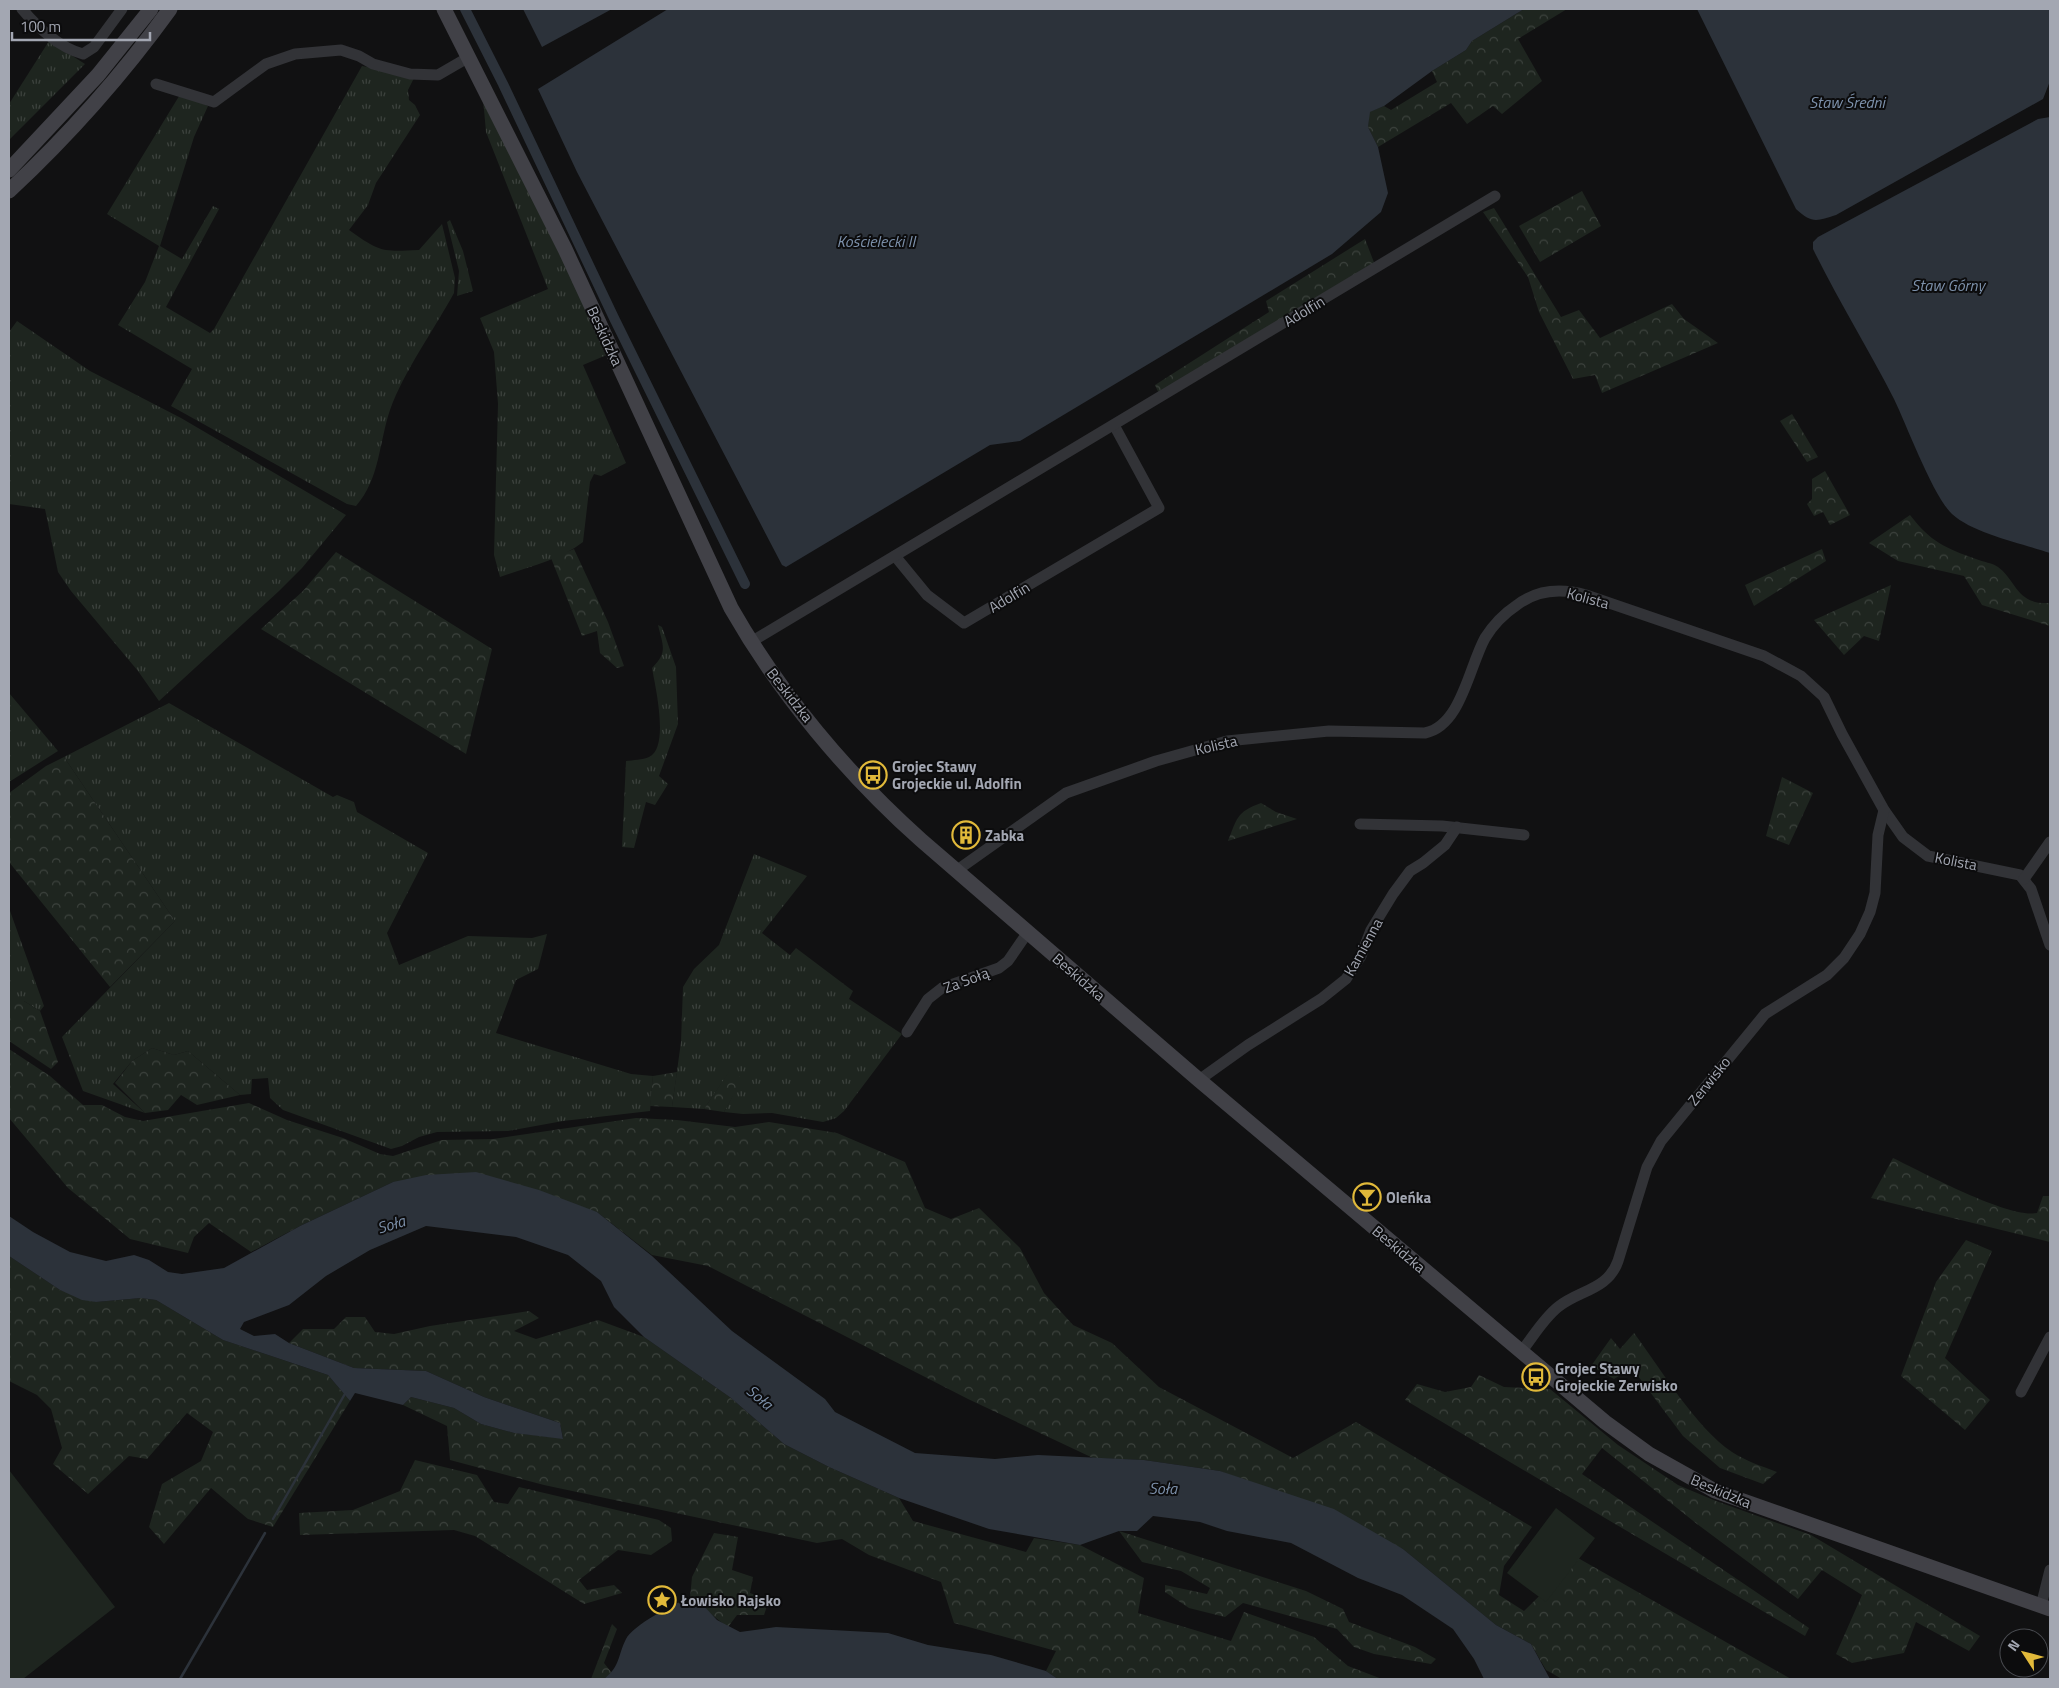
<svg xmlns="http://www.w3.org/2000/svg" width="2059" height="1688" font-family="'Titillium Web',sans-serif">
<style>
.grass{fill:url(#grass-tufts)}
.forest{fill:url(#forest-crowns)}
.pitch{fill:#1e251f}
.water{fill:#2c323a}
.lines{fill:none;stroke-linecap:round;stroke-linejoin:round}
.stream{stroke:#2c323a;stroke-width:2.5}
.canal{stroke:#2c323a;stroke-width:10}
.street{stroke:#323337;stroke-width:11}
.secondary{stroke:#414147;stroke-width:15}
.labels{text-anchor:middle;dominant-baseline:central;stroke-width:4;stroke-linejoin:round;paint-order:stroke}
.street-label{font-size:15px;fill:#a3a7b2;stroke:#0c0c0d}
.poi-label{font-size:15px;font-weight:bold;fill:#a3a7b2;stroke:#0c0c0d;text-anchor:start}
.water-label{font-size:16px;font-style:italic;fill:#7d91ab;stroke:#0c0c0d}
</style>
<defs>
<pattern id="grass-tufts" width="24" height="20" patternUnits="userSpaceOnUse" patternTransform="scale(1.25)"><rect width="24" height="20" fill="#1e251f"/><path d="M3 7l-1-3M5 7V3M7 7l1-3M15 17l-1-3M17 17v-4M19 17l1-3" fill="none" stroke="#3c423d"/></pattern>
<pattern id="forest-crowns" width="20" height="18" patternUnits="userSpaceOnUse" patternTransform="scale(1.25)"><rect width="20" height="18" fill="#1e251f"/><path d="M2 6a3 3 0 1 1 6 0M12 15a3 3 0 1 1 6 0" fill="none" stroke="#3c423d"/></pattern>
</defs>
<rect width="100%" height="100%" fill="#111112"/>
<g class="grass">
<polygon points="49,41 85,64 9,140 9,104"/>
<path d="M362 66 415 76 408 90 409 100 415 105 420 115 376 183 368 205 349 230C380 252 382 252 419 250L442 224 455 278 454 293C435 328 403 373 390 410 379 442 380 479 356 506L347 504 171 406 192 369 118 325 145 282 159 246 107 214 181 93 208 106 194 137 160 246 182 259 213 206 219 209 166 307 210 333 214 329Z"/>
<path d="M482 87 609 354 583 365 626 463 601 476 594 474 590 482 583 542C560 560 528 567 500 577L494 555 498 404 494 352 480 318 548 289 486 132Z"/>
<polygon points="450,220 463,251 473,291 457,296 459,271 447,222"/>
<polygon points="17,321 90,371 181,418 346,515 302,568 279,591 159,701 138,671 71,591 58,572 45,509 9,504 9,332"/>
<path d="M658 625 662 627 676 667 678 724 659 776 668 784 655 805 646 802 634 848 622 847 626 761C633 760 643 760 649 757 670 748 655 685 652 668 668 652 663 646 658 625Z"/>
<polygon points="9,693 58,751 9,782"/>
<polygon points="169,703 333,797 337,795 354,802 357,812 428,853 387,933 399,965 468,936 532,938 547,934 538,969 516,980 496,1033 631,1074 653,1076 650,1111 563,1121 508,1131 437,1132 419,1137 402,1146 391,1149 283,1110 270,1098 268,1078 252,1079 251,1094 240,1095 188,1051 174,1055 152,1048 132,1061 113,1084 145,1113 83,1091 62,1037 175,921 64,757"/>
<polygon points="754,854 807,876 762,933 790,955 796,948 853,991 849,999 902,1034 844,1111 836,1118 823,1122 772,1113 743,1114 724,1112 742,1079 730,1071 704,1109 672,1107 681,1042 683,987 694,969 719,945"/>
<polygon points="9,908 44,1006 40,1011 24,1001 9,1001"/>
</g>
<g class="forest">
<polygon points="1524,9 1567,9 1518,39 1542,81 1502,114 1493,106 1467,124 1451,103 1378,147 1368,127 1369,112 1384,106 1391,110 1437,82 1432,71 1466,50 1472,41"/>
<polygon points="1582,191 1601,226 1540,262 1519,226"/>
<polygon points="1494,208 1561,317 1579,310 1600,338 1672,304 1684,319 1718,343 1602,393 1595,375 1573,379 1539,312 1528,277 1483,212"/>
<polygon points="1365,239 1375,265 1159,394 1155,385 1269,312 1266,301"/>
<polygon points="1792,414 1818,457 1807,462 1780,421"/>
<polygon points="1825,471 1850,515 1830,525 1823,512 1814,516 1807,504 1812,499 1812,479"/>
<path d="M1910 515C1931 542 1945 548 1976 559 1983 562 1993 563 1998 567 2017 581 2016 605 2050 603V626L1982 605 1964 576 1898 561 1869 543Z"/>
<polygon points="574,549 608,622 624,666 617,668 600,653 597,631 582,636 551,558"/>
<polygon points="1822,549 1826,561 1754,606 1745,585"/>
<polygon points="336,552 492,649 466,754 261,629 303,591"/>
<polygon points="1891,585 1879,641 1864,636 1844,655 1814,620"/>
<polygon points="64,757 175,921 110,987 9,862 9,793 46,766"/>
<polygon points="1782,777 1813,793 1789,845 1766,836"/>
<path d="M1261 803 1276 812 1297 819 1228 841C1237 819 1236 812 1261 803Z"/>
<polygon points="9,1001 24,1001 40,1011 58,1062 51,1069 9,1041"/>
<polygon points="152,1048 174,1055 188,1051 240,1095 197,1105 181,1095 168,1110 145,1113 115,1083 132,1061"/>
<polygon points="9,1049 50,1076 83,1105 102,1105 125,1117 143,1121 249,1103 287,1120 343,1138 380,1154 393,1156 442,1140 493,1139 636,1118 677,1120 735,1127 769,1122 837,1133 905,1162 925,1208 951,1219 979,1208 1020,1248 1044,1293 1073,1325 1112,1343 1159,1387 1293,1458 1356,1422 1532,1527 1504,1566 1499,1595 1524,1611 1578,1558 1791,1679 1562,1679 1546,1670 1531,1644 1496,1625 1403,1549 1220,1471 1144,1460 1093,1458 968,1399 708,1266 652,1255 597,1212 393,1182 300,1226 251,1252 209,1223 194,1237 188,1253 130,1239 68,1188 9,1118"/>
<polygon points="730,1070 743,1079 724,1112 704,1109"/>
<polygon points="677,1072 672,1107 650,1106 653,1076"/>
<path d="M1893 1158C1922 1172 2009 1219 2037 1213L2043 1196H2050V1242L1871 1198Z"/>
<polygon points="1966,1240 1992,1251 1945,1358 1990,1400 1965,1430 1901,1376 1936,1282"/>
<polygon points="9,1256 60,1290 96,1302 141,1298 156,1300 223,1340 328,1375 350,1401 273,1527 248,1519 211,1488 164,1544 149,1527 162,1484 201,1461 213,1432 187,1413 147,1459 129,1456 88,1494 53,1464 62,1448 51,1409 37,1395 9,1381"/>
<polygon points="529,1311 539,1318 514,1331 536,1339 598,1320 644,1337 731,1398 784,1444 829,1467 899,1498 913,1521 1026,1552 1034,1538 1080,1545 1144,1578 1138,1613 1231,1641 1244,1612 1314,1637 1348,1666 1382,1679 1058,1679 1046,1671 1056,1651 954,1623 941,1582 869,1555 842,1539 817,1543 544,1485 450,1460 447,1426 403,1405 411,1397 454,1408 481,1424 514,1433 563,1438 560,1423 484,1397 426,1371 354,1368 289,1343 303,1329 334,1329 346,1317 365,1317 375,1332 394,1334 430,1326"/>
<path d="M1634 1333C1661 1369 1695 1427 1732 1452 1746 1461 1761 1466 1777 1472L1763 1484 1720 1468 1683 1436 1632 1368 1614 1379 1591 1366 1611 1338 1620 1349Z"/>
<polygon points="1479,1375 1504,1387 1550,1389 1618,1445 1678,1485 1716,1501 1811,1535 1980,1636 1969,1651 1916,1622 1904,1653 1852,1663 1836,1654 1862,1595 1822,1570 1798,1599 1697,1524 1602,1448 1582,1474 1809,1628 1805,1636 1405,1400 1417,1384 1445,1392 1471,1387"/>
<polygon points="415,1460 477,1475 494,1502 508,1504 519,1487 659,1520 671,1528 672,1541 651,1555 618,1550 579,1580 587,1590 614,1585 622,1593 584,1604 475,1536 454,1530 300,1535 299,1513 353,1510 400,1491"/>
<polygon points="1119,1531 1306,1591 1343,1609 1349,1622 1415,1647 1436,1659 1431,1664 1374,1654 1354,1647 1337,1629 1243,1603 1225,1617 1189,1608 1165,1592 1165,1585 1207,1594 1210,1588 1181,1571 1142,1562"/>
<path d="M714 1533 738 1537 732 1570 753 1577 750 1593 769 1600 764 1615H737L728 1627C714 1618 704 1606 690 1598L692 1577Z"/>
<polygon points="612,1624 617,1629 604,1663 612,1673 604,1679 591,1679"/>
</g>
<g class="pitch">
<polygon points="9,1470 115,1607 23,1679 10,1679 9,1677"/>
<polygon points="1556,1508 1595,1538 1546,1602 1507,1573"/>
</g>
<g class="water">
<polygon points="523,9 612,9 542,47"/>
<polygon points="668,9 1524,9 1472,41 1466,50 1432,71 1384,106 1370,112 1368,127 1378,147 1388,193 1381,212 1332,254 1020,441 990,445 786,567 782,565 577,172 538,89"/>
<path d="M1697 9H2050V81L2043 99 1836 215C1817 221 1812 224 1796 209Z"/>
<path d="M2050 117V553C2021 543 1974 534 1952 514 1933 496 1907 426 1894 399 1868 348 1838 300 1813 249V242L1818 237 2038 119Z"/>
<polygon points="476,1172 539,1190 597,1212 652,1256 732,1331 825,1399 835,1412 915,1453 995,1459 1038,1455 1144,1460 1220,1471 1334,1509 1403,1549 1496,1625 1531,1644 1550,1679 1484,1679 1474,1659 1453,1629 1402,1595 1358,1578 1291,1543 1227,1531 1200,1522 1153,1516 1137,1531 1119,1531 1080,1545 989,1529 899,1498 829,1467 784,1444 731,1398 644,1337 614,1307 601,1281 568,1255 516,1237 426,1226 370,1250 326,1276 289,1305 244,1322 240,1329 254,1336 275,1334 289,1343 354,1368 426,1371 484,1397 560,1423 563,1439 514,1433 481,1424 454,1408 411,1397 403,1405 355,1393 350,1401 328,1375 223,1340 156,1300 141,1298 96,1302 82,1300 60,1290 9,1256 9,1216 33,1232 70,1252 106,1261 134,1255 149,1260 168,1272 182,1274 224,1268 300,1226 393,1182 426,1175"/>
<path d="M690 1598 703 1605 717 1620 740 1632 776 1627 888 1633 928 1645 991 1655 1046 1671 1058 1679H604C621 1665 617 1657 626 1639 632 1626 676 1602 690 1598Z"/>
</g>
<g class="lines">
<g class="stream">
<polyline points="273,1519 346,1392"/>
<polyline points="180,1679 265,1533"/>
</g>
<polyline class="canal" points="465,9 503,84 614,318 745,584"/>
<g class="street">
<path d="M22 9C37 27 60 48 83 54L94 47 122 9"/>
<polyline points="156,84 214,102 266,64 295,54 341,50 359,56 373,64 410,74 438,75 469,57"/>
<polyline points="895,556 927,595 964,623 1159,508 1114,425"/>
<polyline points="751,642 1495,196"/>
<polyline points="1360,824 1442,826 1524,835"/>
<path d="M956 871 1066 793 1156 761 1227 741 1329 731 1425 733C1461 726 1469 667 1485 638 1493 625 1505 613 1517 605 1538 589 1561 588 1586 595L1764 656 1801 676 1824 697 1842 734 1884 810 1903 837 1928 856 2020 875 2031 889 2050 945"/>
<polyline points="2024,879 2050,842"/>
<polyline points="907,1032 928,999 942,988 999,968 1008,961 1028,932"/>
<polyline points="1199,1080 1248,1045 1321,999 1346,979 1361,956 1371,930 1393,894 1410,871 1423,863 1445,845 1457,827"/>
<path d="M1521 1352C1533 1337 1543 1319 1558 1307 1579 1290 1608 1290 1618 1261L1647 1167 1661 1141 1765 1014 1827 975 1844 958 1860 934 1870 912 1875 893 1878 835 1884 810"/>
<polyline points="2021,1392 2050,1337"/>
<polyline points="2041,1606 2050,1570"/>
</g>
<g class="secondary">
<path d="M444 9 565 249 731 608C780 694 847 774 921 840L1199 1080 1605 1422 1649 1454 1715 1491 2050 1609"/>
<polyline points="9,170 98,75 151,9"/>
<path d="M9 191C68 136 123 74 170 9"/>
</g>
</g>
<defs>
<g id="bus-ring" transform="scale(1.4375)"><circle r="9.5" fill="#0c0c0d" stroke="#e1b93a" stroke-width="1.5"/><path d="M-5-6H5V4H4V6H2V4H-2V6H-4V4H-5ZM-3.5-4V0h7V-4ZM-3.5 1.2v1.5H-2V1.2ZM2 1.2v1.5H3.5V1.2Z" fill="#e1b93a"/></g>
<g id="building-ring" transform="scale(1.4375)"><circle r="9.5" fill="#0c0c0d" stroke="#e1b93a" stroke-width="1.5"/><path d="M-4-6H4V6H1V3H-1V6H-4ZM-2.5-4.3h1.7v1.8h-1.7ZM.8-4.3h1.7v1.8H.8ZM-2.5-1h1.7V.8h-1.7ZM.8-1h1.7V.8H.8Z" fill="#e1b93a"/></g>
<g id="bar-ring" transform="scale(1.4375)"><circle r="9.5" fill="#0c0c0d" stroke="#e1b93a" stroke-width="1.5"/><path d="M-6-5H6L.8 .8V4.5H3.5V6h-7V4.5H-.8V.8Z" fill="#e1b93a"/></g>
<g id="sight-ring" transform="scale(1.4375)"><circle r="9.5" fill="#0c0c0d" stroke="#e1b93a" stroke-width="1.5"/><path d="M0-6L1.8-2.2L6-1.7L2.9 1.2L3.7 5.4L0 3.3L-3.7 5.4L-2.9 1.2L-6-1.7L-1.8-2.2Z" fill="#e1b93a"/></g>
</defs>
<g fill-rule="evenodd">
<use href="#bus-ring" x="873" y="775"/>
<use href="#building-ring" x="966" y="835"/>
<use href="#bar-ring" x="1367" y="1197"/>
<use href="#bus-ring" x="1536" y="1377"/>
<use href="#sight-ring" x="662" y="1600"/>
</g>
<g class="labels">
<g class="street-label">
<text transform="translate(1304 311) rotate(-31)">Adolfin</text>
<text transform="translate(605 336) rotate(65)">Beskidzka</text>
<text transform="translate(1009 597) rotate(-31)">Adolfin</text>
<text transform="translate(1588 598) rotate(15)">Kolista</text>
<text transform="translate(790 695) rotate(52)">Beskidzka</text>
<text transform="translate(1216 745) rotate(-13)">Kolista</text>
<text transform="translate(1956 861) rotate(11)">Kolista</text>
<text transform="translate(1363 947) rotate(-61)">Kamienna</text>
<text transform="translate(1079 977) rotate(41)">Beskidzka</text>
<text transform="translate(966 980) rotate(-21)">Za Sołą</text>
<text transform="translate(1709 1081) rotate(-51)">Zerwisko</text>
<text transform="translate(1399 1249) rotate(40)">Beskidzka</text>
<text transform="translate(1721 1491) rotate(23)">Beskidzka</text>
</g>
<g class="poi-label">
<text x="892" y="766">Grojec Stawy<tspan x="892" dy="17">Grojeckie ul. Adolfin</tspan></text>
<text x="985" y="835">Zabka</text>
<text x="1386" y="1197">Oleńka</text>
<text x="1555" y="1368">Grojec Stawy<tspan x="1555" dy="17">Grojeckie Zerwisko</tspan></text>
<text x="681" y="1600">Łowisko Rajsko</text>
</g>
<g class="water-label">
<text x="1847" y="102">Staw Średni</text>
<text x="876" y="241">Kościelecki II</text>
<text x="1948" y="285">Staw Górny</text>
<text transform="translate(391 1224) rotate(-17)">Soła</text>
<text transform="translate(760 1397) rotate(40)">Soła</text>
<text transform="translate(1163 1488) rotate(1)">Soła</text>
</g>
</g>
<rect width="2059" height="1688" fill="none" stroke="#a3a7b2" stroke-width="20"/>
<g transform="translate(2024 1653) rotate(306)"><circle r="24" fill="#0c0c0d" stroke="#484a4f"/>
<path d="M0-4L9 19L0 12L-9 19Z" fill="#e1b93a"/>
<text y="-8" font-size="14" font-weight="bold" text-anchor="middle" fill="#a3a7b2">N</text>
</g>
<path d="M12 32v8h138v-8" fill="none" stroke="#a3a7b2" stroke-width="2.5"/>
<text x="20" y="32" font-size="15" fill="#a3a7b2" stroke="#0c0c0d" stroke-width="4" paint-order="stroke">100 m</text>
</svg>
